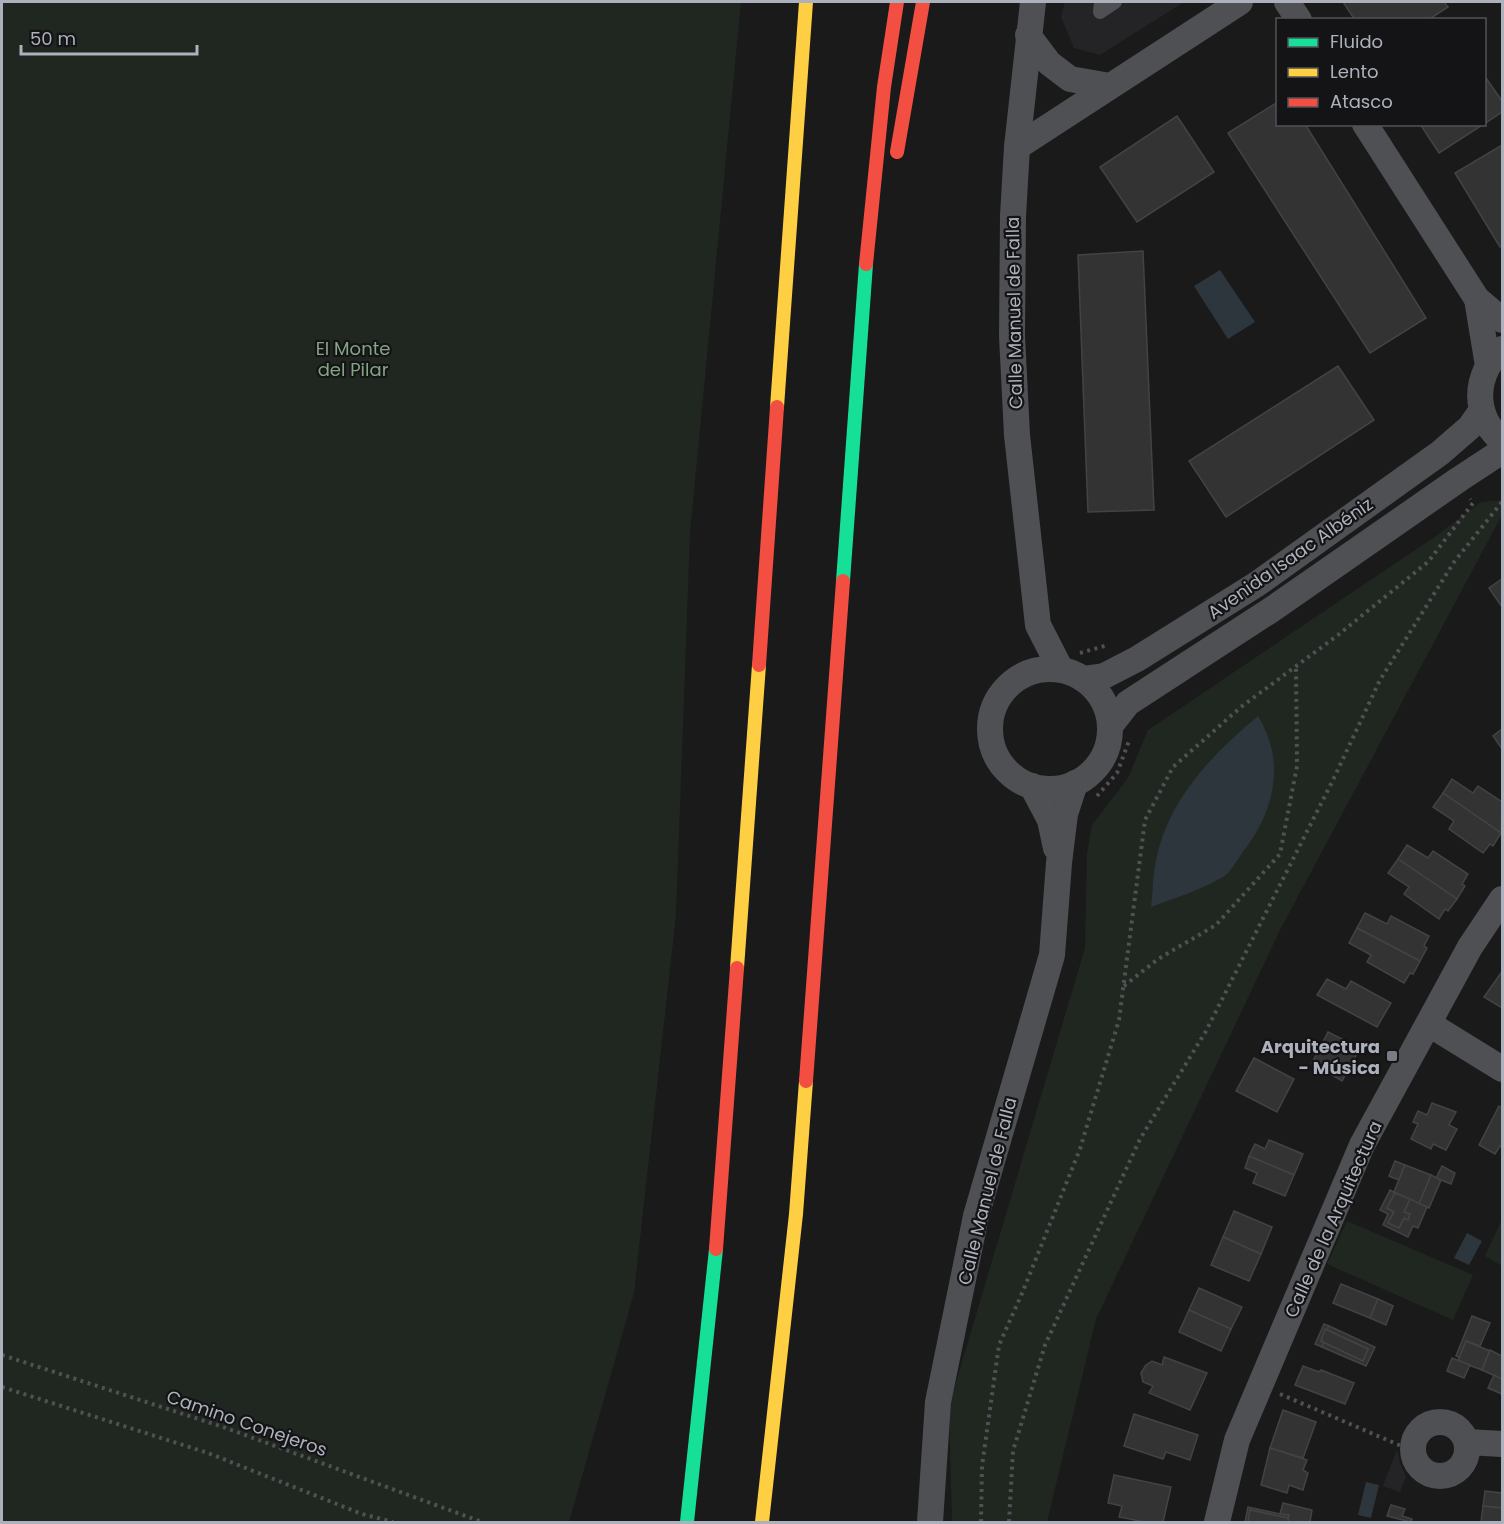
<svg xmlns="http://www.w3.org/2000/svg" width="1504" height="1524" font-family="Poppins,sans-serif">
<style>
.built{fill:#242426}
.green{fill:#202720}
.water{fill:#2d363c}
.building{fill:#333334;stroke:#424346;stroke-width:1.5}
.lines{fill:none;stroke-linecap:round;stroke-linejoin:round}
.path{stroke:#505155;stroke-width:4;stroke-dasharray:3 4.5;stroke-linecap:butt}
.lane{stroke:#4e5053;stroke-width:14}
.street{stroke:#4e5053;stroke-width:26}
.fast{stroke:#16e098;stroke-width:14}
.slow{stroke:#ffcf43;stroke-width:14}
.jam{stroke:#f24e42;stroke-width:14}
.poi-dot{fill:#797c83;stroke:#141416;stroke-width:2}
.labels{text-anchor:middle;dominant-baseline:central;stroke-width:4.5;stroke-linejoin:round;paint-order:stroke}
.street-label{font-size:18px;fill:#acb1bb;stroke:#141416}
.park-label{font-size:18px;fill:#84a583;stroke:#141416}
.poi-label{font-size:18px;font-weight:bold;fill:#acb1bb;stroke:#141416;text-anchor:end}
</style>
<rect width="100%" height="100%" fill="#1a1a1a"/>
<g class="built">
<polygon points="1065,2 1184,2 1100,55 1074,48 1061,17"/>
<polygon points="1397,1450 1400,1463 1406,1477 1400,1492 1383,1486"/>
</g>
<g class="green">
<polygon points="2,2 741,2 690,533 676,915 634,1293 569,1522 2,1522"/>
<polygon points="1502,500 1502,515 1280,930 1096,1319 1047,1522 952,1522 949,1406 1085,948 1087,854 1092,825 1128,778 1148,730 1436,536 1481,502"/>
<polygon points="1502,1219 1502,1266 1485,1256"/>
<polygon points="1347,1221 1473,1275 1453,1320 1327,1264"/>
</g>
<g class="water">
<polygon points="1220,270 1255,322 1228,339 1194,286"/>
<path d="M1258 716C1286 762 1275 810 1243 852 1238 858 1233 868 1227 874 1210 887 1172 899 1151 907 1153 890 1153 872 1157 856 1171 796 1213 754 1258 716Z"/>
<polygon points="1467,1233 1482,1241 1469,1265 1454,1258"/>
<polygon points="1366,1482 1379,1485 1371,1518 1358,1515"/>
</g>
<g class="building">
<polygon points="1343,2 1444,2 1448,7 1428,20 1355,20"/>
<polygon points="1484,75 1502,101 1502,112 1484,124"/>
<polygon points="1278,102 1278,124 1305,124 1426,318 1370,353 1228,133"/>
<polygon points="1177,116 1214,172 1137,222 1100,167"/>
<polygon points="1420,124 1484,124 1439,153"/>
<polygon points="1502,145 1502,246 1500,247 1455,173"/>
<polygon points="1143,251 1154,510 1088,512 1078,255"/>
<polygon points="1338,366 1374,420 1226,517 1189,461"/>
<polygon points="1502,579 1502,607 1489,588"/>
<polygon points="1502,729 1502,749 1493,736"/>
<polygon points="1452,779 1473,793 1478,786 1502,802 1501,833 1443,793"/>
<polygon points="1443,793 1501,833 1493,846 1490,844 1483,853 1449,829 1454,821 1433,807"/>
<polygon points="1407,845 1428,858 1433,851 1468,874 1462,884 1465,886 1457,899 1398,859"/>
<polygon points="1398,859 1457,899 1448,911 1445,909 1439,919 1404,894 1409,887 1388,873"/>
<polygon points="1365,913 1387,924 1391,916 1429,936 1424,946 1427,948 1420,961 1357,928"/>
<polygon points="1357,928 1420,961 1413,974 1410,973 1404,983 1367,962 1371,955 1349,943"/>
<polygon points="1501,973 1502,975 1502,1008 1484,997"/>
<polygon points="1327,979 1346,989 1351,981 1391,1003 1377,1027 1317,995"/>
<polygon points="1328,1032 1360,1048 1342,1081 1312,1063"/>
<polygon points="1254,1058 1294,1079 1277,1112 1236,1091"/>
<polygon points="1432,1103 1456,1112 1449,1125 1457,1129 1446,1150 1433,1144 1431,1149 1411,1139 1418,1124 1413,1122 1418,1111 1427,1115"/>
<polygon points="1499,1106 1502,1108 1502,1147 1500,1146 1495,1154 1479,1145"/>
<polygon points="1269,1140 1303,1154 1294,1175 1249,1156 1255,1144 1265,1149"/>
<polygon points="1249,1156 1294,1175 1285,1196 1253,1183 1257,1173 1245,1168"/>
<polygon points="1395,1161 1405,1165 1399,1180 1389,1176"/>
<polygon points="1405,1165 1431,1175 1419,1204 1394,1192"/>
<polygon points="1442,1166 1455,1173 1451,1184 1436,1178"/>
<polygon points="1431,1175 1441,1180 1429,1208 1419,1204"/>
<polygon points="1390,1190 1395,1193 1387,1208 1394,1212 1388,1223 1399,1228 1404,1218 1408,1220 1410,1214 1404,1212 1410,1199 1427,1207 1418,1228 1413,1226 1408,1237 1383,1225 1388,1214 1380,1210"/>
<polygon points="1395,1193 1410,1199 1404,1212 1410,1214 1408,1220 1404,1218 1399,1228 1388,1223 1394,1212 1387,1208"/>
<polygon points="1234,1211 1272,1227 1261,1254 1223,1237"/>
<polygon points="1223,1237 1261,1254 1249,1281 1211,1265"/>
<polygon points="1341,1284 1378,1299 1370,1318 1333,1303"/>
<polygon points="1199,1288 1242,1307 1231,1329 1189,1310"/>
<polygon points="1378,1299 1393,1306 1386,1325 1370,1318"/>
<polygon points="1189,1310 1231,1329 1221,1351 1179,1332"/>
<polygon points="1472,1316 1490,1323 1480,1346 1466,1341 1460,1358 1456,1356"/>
<polygon points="1324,1324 1329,1326 1327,1330 1325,1329 1321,1341 1324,1342 1322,1347 1315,1344"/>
<polygon points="1329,1326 1375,1347 1366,1366 1322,1347 1324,1342 1363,1361 1368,1349 1327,1330"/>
<polygon points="1325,1329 1368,1349 1363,1361 1321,1341"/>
<polygon points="1466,1341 1490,1351 1482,1370 1458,1361"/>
<polygon points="1490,1350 1502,1356 1502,1379 1482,1370"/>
<polygon points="1164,1357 1207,1373 1190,1410 1149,1393 1153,1386 1143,1382 1141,1373 1146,1365 1152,1361 1162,1365"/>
<polygon points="1452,1358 1470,1365 1464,1378 1447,1371"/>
<polygon points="1303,1366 1319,1372 1321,1370 1354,1383 1345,1404 1295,1385"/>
<polygon points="1494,1375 1502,1379 1502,1394 1488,1388"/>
<polygon points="1283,1410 1316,1422 1303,1458 1270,1448"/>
<polygon points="1134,1414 1198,1435 1190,1460 1166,1452 1163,1459 1124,1446"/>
<polygon points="1270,1448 1307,1460 1303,1470 1308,1473 1303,1490 1289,1485 1287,1493 1261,1485"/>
<polygon points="1114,1475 1171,1487 1163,1522 1145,1522 1119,1517 1122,1506 1108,1503"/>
<polygon points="1485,1491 1502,1493 1502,1508 1483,1506"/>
<polygon points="1283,1503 1312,1510 1310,1522 1288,1522 1289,1515 1280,1514"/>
<polygon points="1391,1505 1405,1509 1402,1516 1412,1519 1411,1522 1387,1516"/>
<polygon points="1483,1506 1502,1508 1502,1522 1481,1522"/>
<polygon points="1248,1507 1280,1514 1289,1515 1288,1518 1250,1510 1248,1522 1245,1522"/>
<polygon points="1250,1510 1288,1518 1288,1522 1248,1522"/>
</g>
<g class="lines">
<g class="path">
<polyline points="1080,653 1108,645"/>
<polyline points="1097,796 1117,773 1129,741"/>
<polyline points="1124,986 1158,959 1216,925 1280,854 1297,766 1296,668"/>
<polyline points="2,1355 226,1428 482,1522"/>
<polyline points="2,1387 208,1453 362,1514 393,1522"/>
<polyline points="1280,1394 1413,1451"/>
<polyline points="981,1522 982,1466 999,1345 1023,1291 1080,1149 1119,1020 1145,820 1173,767 1241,707 1338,635 1428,562 1473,503 1470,499"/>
<polyline points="1009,1522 1013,1451 1045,1345 1140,1139 1206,1031 1333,780 1380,680 1454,562 1502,502"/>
</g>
<polyline class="lane" points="1101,2 1100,12 1115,2"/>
<g class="street">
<polyline points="1033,2 1017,147 1013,216 1012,336 1017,435 1038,625 1061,670"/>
<polyline points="1287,2 1299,20"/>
<polyline points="1028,35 1049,63 1070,79 1110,86"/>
<polyline points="1365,124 1477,299 1502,320"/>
<polyline points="1017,147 1240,2"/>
<polyline points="1477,299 1488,366"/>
<path d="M1502 349C1497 355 1490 361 1487 368 1474 394 1480 422 1502 441"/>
<circle cx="1050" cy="729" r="60"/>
<polyline points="1083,679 1104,676 1137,659 1257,584 1440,453 1470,427 1481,411"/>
<polyline points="1110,726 1128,703 1271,610 1458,480 1502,451"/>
<polyline points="1032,786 1050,820 1056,848"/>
<polyline points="1429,1024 1502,1069"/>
<circle cx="1440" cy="1449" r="27"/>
<polyline points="1467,1442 1502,1444"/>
<polyline points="930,1522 938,1402 976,1216 1052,955 1059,863 1065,814 1075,783"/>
<polyline points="1217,1522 1237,1440 1362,1145 1470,947 1502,899"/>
</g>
<g class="fast">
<polyline points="843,581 866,264"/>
<polyline points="687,1522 716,1249"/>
</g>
<g class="slow">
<polyline points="777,407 806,2"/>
<polyline points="737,968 759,665"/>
<polyline points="762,1522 796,1214 806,1081"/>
</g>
<g class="jam">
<polyline points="897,152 923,2"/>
<polyline points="866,264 884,87 897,2"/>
<polyline points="759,665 777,407"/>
<polyline points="806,1081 843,581"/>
<polyline points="716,1249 737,968"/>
</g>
</g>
<rect class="poi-dot" x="1386" y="1050" width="12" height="12" rx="3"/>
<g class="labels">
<g class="street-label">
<text transform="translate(1014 313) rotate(-91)">Calle Manuel de Falla</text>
<text transform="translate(1290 558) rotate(-35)">Avenida Isaac Albéniz</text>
<text transform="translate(987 1191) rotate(-76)">Calle Manuel de Falla</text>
<text transform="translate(1333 1219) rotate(-66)">Calle de la Arquitectura</text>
<text transform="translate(247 1423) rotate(19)">Camino Conejeros</text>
</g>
<g class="park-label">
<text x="353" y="348">El Monte<tspan x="353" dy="21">del Pilar</tspan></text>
</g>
<g class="poi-label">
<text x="1380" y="1046">Arquitectura<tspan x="1380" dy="21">- Música</tspan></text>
</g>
</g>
<rect width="1504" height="1524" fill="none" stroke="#acb1bb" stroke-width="6"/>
<rect x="1276" y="18" width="210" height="108" fill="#141416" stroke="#515358" stroke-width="1.5"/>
<rect x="1288" y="38" width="30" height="9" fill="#16e098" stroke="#515358" stroke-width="1.5"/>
<text x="1330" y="48" font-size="18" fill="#acb1bb">Fluido</text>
<rect x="1288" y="68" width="30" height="9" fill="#ffcf43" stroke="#515358" stroke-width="1.5"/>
<text x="1330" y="78" font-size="18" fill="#acb1bb">Lento</text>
<rect x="1288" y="98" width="30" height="9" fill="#f24e42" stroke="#515358" stroke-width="1.5"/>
<text x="1330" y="108" font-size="18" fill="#acb1bb">Atasco</text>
<path d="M21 45v9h176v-9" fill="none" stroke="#acb1bb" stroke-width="3"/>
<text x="30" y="45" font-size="18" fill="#acb1bb" stroke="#141416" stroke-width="4.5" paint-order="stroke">50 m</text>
</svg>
